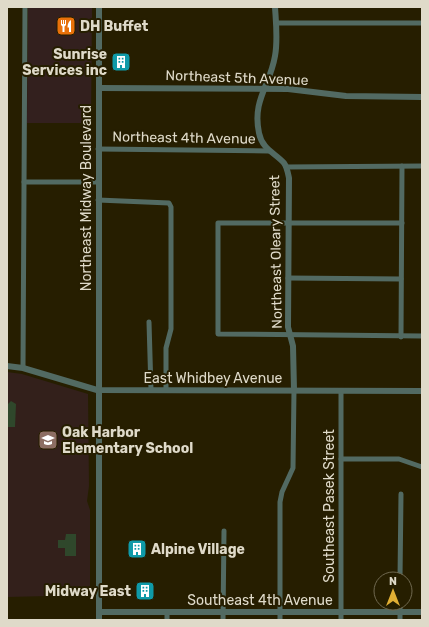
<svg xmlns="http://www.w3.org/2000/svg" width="429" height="627" font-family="Rubik,sans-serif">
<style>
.commercial{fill:#33201e}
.education{fill:#33201b}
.green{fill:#2f472b}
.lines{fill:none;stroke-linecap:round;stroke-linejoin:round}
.minor{stroke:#526a62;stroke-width:5}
.tertiary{stroke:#526a62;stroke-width:6}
.labels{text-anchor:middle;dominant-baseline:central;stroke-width:4;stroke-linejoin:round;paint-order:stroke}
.poi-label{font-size:14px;font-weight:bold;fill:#dfdac9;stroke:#261e00;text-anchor:start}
.street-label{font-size:14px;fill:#dfdac9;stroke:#261e00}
</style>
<rect width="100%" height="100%" fill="#261e00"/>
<polygon class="commercial" points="28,7 92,7 91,123 27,123"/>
<polygon class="education" points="7,372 22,374 88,394 89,486 87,501 90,510 90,595 7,597"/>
<g class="green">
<polygon points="11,401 16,404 15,427 8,427 8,404"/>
<polygon points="66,534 76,534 76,556 65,556 65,548 58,548 58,540 65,540"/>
</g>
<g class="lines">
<g class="minor">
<polyline points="276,23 422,23"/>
<polyline points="98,149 269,151"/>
<polyline points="286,167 422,166"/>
<polyline points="24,182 98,182"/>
<polyline points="98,200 169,203 171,207 171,329 166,348 166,390"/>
<polyline points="402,223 218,223 218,334 422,336"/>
<polyline points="288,278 401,279"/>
<polyline points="149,322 151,390"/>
<polyline points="401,337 402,166"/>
<polyline points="23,368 25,7"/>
<polyline points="341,459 399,459 422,467"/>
<polyline points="400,579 401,494"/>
<polyline points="167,620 167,612"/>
<polyline points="223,620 224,531"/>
<polyline points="280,620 280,502 282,492 293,468 294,390"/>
<polyline points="341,620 341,391"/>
<polyline points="400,620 400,603"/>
</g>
<g class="tertiary">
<polyline points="99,7 99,620"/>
<path d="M275 7C276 23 278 40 275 56 270 86 252 100 259 133 262 149 275 153 284 163 287 167 288 173 289 178L288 327 293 346 294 390"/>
<polyline points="99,88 288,89 346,96 422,97"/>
<polyline points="7,366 23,368 97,390 422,391"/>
<polyline points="99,612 422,612"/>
</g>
</g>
<defs>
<g id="restaurant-square" transform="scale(1)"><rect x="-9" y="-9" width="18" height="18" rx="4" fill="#e8710a" stroke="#261e00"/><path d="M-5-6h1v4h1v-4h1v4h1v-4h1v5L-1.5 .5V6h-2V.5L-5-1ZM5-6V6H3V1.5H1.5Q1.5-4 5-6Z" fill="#fff"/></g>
<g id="building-square" transform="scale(1)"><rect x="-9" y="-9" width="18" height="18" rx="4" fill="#0f9aa8" stroke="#261e00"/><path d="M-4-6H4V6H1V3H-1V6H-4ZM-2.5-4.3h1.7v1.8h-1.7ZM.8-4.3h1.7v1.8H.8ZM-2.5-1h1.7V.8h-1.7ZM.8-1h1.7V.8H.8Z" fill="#fff"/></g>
<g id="school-square" transform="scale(1)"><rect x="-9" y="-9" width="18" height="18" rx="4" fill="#8d6e63" stroke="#261e00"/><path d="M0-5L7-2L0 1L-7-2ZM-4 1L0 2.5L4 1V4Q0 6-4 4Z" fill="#fff"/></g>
</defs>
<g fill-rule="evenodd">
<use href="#restaurant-square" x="66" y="26"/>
<use href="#building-square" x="121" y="62"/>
<use href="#school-square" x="48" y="440"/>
<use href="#building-square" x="137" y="549"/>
<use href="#building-square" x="145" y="591"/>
</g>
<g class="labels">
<g class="poi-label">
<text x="80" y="26">DH Buffet</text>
<text x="107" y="54" text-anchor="end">Sunrise<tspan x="107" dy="16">Services inc</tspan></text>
<text x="62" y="432">Oak Harbor<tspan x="62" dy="16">Elementary School</tspan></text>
<text x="151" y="549">Alpine Village</text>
<text x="131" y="591" text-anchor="end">Midway East</text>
</g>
<g class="street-label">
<text transform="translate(237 78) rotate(2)">Northeast 5th Avenue</text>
<text transform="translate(184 138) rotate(1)">Northeast 4th Avenue</text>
<text transform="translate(86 198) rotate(-90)">Northeast Midway Boulevard</text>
<text transform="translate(276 252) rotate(-91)">Northeast Oleary Street</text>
<text x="213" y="378">East Whidbey Avenue</text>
<text transform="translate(329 506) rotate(-90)">Southeast Pasek Street</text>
<text x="260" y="600">Southeast 4th Avenue</text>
</g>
</g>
<rect width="429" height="627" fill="none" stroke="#dfdac9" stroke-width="16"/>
<g transform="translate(393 591)"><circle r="19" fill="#261e00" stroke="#706950"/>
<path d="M0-3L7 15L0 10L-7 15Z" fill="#e1af34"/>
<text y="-6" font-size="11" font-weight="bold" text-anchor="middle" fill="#dfdac9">N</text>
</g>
</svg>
